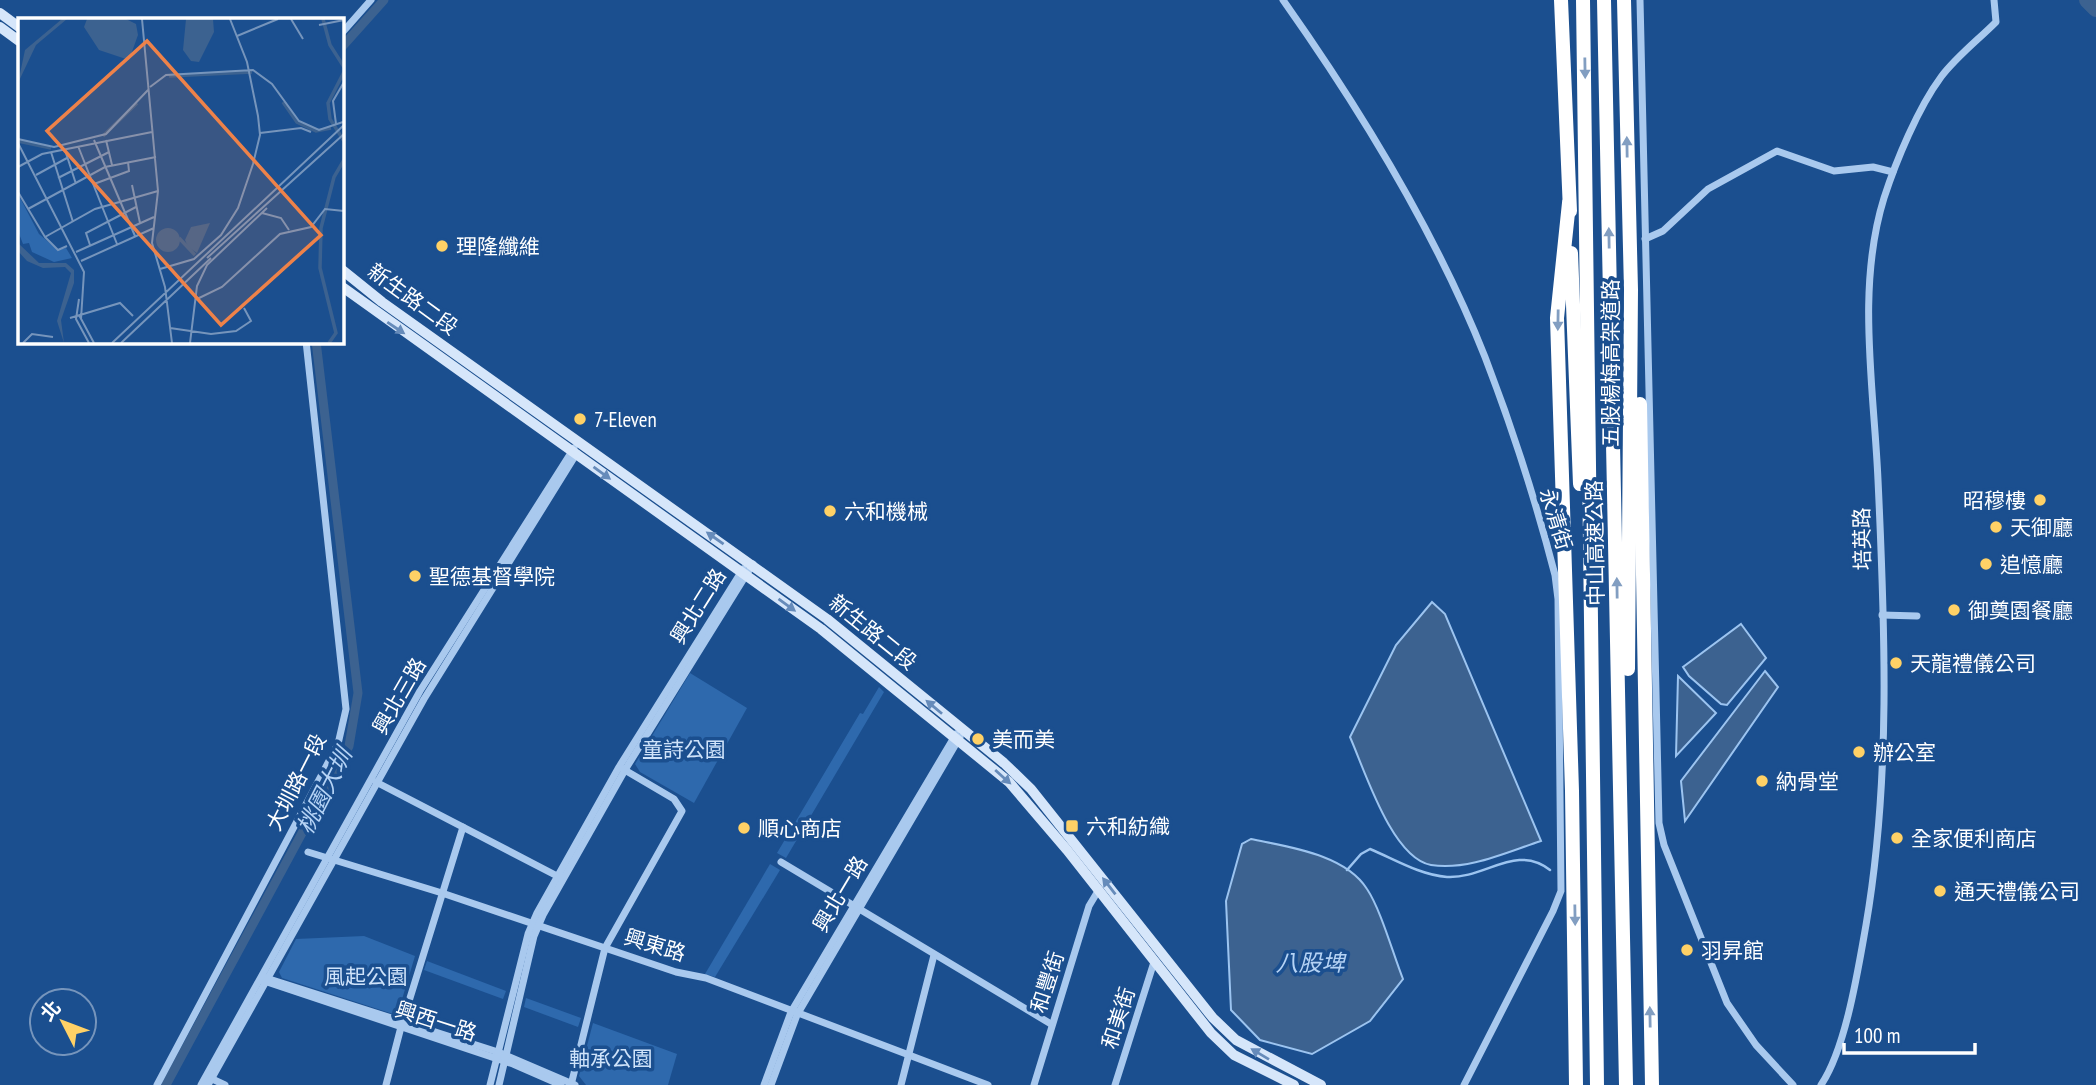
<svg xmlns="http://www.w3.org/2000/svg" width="2096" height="1085" font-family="'PT Sans Narrow','Noto Sans TC',sans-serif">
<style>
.green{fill:#2e69ad}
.water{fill:#3c6290;stroke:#9cc4f0;stroke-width:2}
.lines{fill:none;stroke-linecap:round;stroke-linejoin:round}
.stream{stroke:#9cc4f0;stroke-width:2.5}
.canal{stroke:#3c6290;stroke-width:9}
.river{stroke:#3c6290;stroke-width:16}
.street{stroke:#a9c9ee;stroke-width:7}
.secondary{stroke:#d6e6fa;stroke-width:10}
.highway{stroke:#fff;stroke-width:14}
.oneway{fill:#829ec1}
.oneway2{fill:#668bba}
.poi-dot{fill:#ffd166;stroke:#1b4f8f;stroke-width:2.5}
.labels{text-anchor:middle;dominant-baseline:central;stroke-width:7;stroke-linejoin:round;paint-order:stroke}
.poi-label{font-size:21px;fill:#fff;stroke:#1b4f8f;text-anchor:start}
.street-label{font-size:21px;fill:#fff;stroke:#1b4f8f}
.park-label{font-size:21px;fill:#cfe3fa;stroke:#1b4f8f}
.water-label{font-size:23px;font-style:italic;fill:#b5d3f5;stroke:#1b4f8f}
.inset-river{fill:none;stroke:#3c6290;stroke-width:3.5}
.inset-road{fill:none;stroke:#7695bc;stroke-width:2}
.view{fill:#ee8249;fill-opacity:0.15;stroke:#ee8249;stroke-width:3.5}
.inset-edge{fill:none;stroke:#fff;stroke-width:3.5}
</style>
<rect width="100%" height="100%" fill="#1b4f8f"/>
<g class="green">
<polygon points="690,673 747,708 694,803 640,772 635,764"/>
<polygon points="879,687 884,692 786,858 777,853 860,713 863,714"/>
<polygon points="770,864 780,870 715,977 705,974"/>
<polygon points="364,936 415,956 400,1006 393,1014 282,978 279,972 296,939"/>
<polygon points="427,961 506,991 503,999 424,970"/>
<polygon points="526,998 581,1018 578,1027 524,1007"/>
<polygon points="593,1023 677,1054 668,1085 586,1085 579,1076"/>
</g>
<g class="water">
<path d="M1432 602 1445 614 1541 841C1507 852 1467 871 1431 865 1392 858 1365 771 1350 737L1396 645Z"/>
<polygon points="1741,624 1766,658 1727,705 1721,704 1689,676 1683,667"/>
<polygon points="1765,671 1778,687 1685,821 1681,781"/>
<polygon points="1678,676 1716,713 1676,756"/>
<path d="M1251 839C1288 847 1345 854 1367 889 1381 910 1393 954 1403 979L1370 1021 1312 1054 1260 1040 1231 1010 1226 901 1242 844Z"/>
</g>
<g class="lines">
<path class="stream" d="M1347 870 1361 854 1370 849C1394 859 1420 875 1447 877 1485 879 1516 843 1550 870"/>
<g class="canal">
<polyline points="341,48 384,0"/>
<polyline points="166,1085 349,746 358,693 316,341"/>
</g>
<polyline class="river" points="2087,0 2096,9"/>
<g class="street">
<path d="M1283 0C1360 109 1436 233 1485 357 1512 427 1536 502 1555 575L1558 599 1561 891 1553 911 1464 1085"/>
<polyline points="1640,0 1659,823 1664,845 1727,1003 1756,1045 1793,1085"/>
<polyline points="341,34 371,0"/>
<polyline points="1645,239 1663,231 1708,189 1777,151 1834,171 1873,167 1893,172"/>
<polyline points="1882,615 1917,616"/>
<polyline points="376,782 561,878"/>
<polyline points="308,852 442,893 676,972 706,978 988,1085"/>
<polyline points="781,862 1051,1024"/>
<polyline points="266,978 498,1052 575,1085"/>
<polyline points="264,981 513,1064 561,1085"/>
<polyline points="210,1078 225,1085"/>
<polyline points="157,1085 338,744 346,709 306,341"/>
<polyline points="201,1085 420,691 574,448"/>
<polyline points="208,1085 424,699 577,453"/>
<polyline points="386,1085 401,1027 463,827"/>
<polyline points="490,1085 528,934 537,913 619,767 743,569"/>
<polyline points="499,1085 534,936 543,915 625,770 753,564"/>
<polyline points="571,1085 605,948 682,811 674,799 623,769"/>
<polyline points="764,1085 791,1012 956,734"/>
<polyline points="771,1085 797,1015 960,737"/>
<polyline points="901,1085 934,955"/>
<polyline points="1034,1085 1089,906 1098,891"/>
<polyline points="1115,1085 1154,962"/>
<path d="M1821 1085C1846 1048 1858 970 1866 925 1891 779 1885 628 1878 480 1874 388 1856 288 1884 198 1896 161 1918 108 1941 77 1956 57 1978 40 1996 22L1994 0"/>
</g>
<g class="secondary">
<polyline points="0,13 19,27"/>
<polyline points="0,27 19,41"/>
<polyline points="341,269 382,302 827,619 1004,763 1031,789 1213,1018 1236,1040 1321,1085"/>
<polyline points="341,286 821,629 1009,782 1067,850 1211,1033 1234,1055 1294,1085"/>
</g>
<g class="highway">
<polyline points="1561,0 1570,211"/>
<polyline points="1583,0 1597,1085"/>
<polyline points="1604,0 1626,1085"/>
<polyline points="1624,0 1631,290 1628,669"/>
<polyline points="1569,203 1557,318 1572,791 1576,1085"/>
<polyline points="1571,253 1580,484"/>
<polyline points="1640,404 1652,1085"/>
</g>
</g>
<defs><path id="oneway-solid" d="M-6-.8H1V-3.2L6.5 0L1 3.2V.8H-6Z" transform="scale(1.75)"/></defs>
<g class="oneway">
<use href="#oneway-solid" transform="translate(1585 68) rotate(89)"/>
<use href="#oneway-solid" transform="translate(1627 147) rotate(-91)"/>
<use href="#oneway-solid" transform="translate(1609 238) rotate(-91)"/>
<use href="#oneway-solid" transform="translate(1558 320) rotate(91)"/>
<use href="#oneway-solid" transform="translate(1617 588) rotate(-91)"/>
<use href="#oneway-solid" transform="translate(1575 915) rotate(89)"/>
<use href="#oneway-solid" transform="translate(1650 1017) rotate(-91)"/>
</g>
<g class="oneway2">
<use href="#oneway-solid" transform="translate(396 328) rotate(34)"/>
<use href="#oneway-solid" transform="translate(602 473) rotate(36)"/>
<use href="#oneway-solid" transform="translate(715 538) rotate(-145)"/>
<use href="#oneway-solid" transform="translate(787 605) rotate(36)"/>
<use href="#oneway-solid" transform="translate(934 707) rotate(-140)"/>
<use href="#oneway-solid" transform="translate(1003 777) rotate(42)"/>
<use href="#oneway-solid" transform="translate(1109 886) rotate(-128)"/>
<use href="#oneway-solid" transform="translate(1260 1054) rotate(-149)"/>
</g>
<g class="poi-dot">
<circle cx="442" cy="246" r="7"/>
<circle cx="580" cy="419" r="7"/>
<circle cx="2040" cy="500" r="7"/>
<circle cx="830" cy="511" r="7"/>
<circle cx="1996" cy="527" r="7"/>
<circle cx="1986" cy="564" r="7"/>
<circle cx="415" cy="576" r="7"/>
<circle cx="1954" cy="610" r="7"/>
<circle cx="1896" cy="663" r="7"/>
<circle cx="978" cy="739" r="7"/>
<circle cx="1859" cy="752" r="7"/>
<circle cx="1762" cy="781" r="7"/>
<rect x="1065" y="819" width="14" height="14" rx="3.5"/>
<circle cx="744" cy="828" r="7"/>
<circle cx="1897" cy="838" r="7"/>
<circle cx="1940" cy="891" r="7"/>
<circle cx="1687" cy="950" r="7"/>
</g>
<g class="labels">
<g class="poi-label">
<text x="456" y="246">理隆纖維</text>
<text x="594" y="419">7-Eleven</text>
<text x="2026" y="500" text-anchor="end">昭穆樓</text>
<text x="844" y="511">六和機械</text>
<text x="2010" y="527">天御廳</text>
<text x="2000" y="564">追憶廳</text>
<text x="429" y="576">聖德基督學院</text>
<text x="1968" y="610">御奠園餐廳</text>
<text x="1910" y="663">天龍禮儀公司</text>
<text x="992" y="739">美而美</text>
<text x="1873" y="752">辦公室</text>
<text x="1776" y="781">納骨堂</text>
<text x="1086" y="826">六和紡織</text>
<text x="758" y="828">順心商店</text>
<text x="1911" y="838">全家便利商店</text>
<text x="1954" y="891">通天禮儀公司</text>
<text x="1701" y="950">羽昇館</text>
</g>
<g class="street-label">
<text transform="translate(413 299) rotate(36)">新生路二段</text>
<text transform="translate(1610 363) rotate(-90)">五股楊梅高架道路</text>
<text transform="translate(1556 519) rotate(73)">永清街</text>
<text transform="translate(1862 539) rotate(-91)">培英路</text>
<text transform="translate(1595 543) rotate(-91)">中山高速公路</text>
<text transform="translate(698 606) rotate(-58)">興北二路</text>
<text transform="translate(873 632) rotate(39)">新生路二段</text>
<text transform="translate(399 696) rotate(-60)">興北三路</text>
<text transform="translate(296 782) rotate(-63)">大圳路一段</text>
<text transform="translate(840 894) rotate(-59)">興北一路</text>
<text transform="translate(655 945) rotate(17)">興東路</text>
<text transform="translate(1047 982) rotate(-72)">和豐街</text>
<text transform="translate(1118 1018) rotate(-72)">和美街</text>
<text transform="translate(436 1021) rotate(18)">興西一路</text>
</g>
<g class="park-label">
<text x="684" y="749">童詩公園</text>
<text x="366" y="976">風起公園</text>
<text x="611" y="1058">軸承公園</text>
</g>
<g class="water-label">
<text transform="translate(324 791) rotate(-63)">桃園大圳</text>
<text x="1310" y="962">八股埤</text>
</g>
</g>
<g transform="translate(18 18)">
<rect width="326" height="326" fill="#1b4f8f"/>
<path d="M0 176 21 216 40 232 48 230 54 240 36 244 14 234 11 225 5 226 0 213Z" fill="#2e69ad"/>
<path d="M44 1H49L18 27 0 65 7 32ZM69 1H108L118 6 120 17 111 42 81 32 66 9ZM168 1H195L196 14 181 44 173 43 165 32ZM192 205 179 235 170 229 167 222 173 209ZM138 222a12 12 0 1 1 24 0a12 12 0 1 1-24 0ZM0 225 21 245H48L56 252V265L43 302 46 325 39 303 53 255 47 249 25 250 9 243 0 233Z" fill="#3c6290"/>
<path class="inset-river" d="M305 1 312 27 326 49M326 54 310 85 312 101 326 123M151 58 234 54M265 84 279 104 298 113 313 110M85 118 119 85M0 123 33 130M161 220 177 237M311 325 318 315 302 250 303 210 316 159 326 142"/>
<path class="inset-road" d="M124 1 140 173 134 225 147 269 154 325M273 1 285 21M301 7 326 2M219 18 260 1M132 69 148 57 235 52 254 66 281 103 301 112 325 104M318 106 315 83 326 64M242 115 283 110 293 114M0 121 36 129 88 116 130 72M76 122 117 218M88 122 94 147M0 125 66 254 63 301M60 128 99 226M47 132 58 166M33 134 55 204M0 149 24 136 134 114M18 157 49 140M40 160 91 134M76 166 111 153 110 144M114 167 122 205M0 174 27 219 77 191 140 173M10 191 87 149 138 139M244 195 263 200 271 212M27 219 40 232 49 228M72 227 68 215 118 189M58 234 136 199M189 240 326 116M63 243 136 210M142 251 176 241 203 217 220 190 235 146 242 117 240 98 229 44 212 1M61 281 58 301 71 325M177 282 204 269 262 216 293 209 307 191 326 193M61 297 76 325M52 300 102 285 115 298M152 310 193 316 218 313 233 303 226 290M5 325 14 316 35 319M94 325 326 107M103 325 193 240M172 325 179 268 189 247 249 190"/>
<path class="view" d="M129 23 303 217 203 307 29 113Z"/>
<rect width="326" height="326" class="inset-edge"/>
</g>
<g transform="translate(63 1022) rotate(312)"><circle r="33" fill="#1b4f8f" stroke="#7695bc" stroke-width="2"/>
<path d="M0-5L12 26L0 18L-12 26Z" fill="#ffd166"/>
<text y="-10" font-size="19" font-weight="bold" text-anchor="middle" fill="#ffffff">北</text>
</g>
<path d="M1844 1043v10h131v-10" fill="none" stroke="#ffffff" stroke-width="3.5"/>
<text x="1854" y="1043" font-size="21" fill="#ffffff" stroke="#1b4f8f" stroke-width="5" paint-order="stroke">100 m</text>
</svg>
